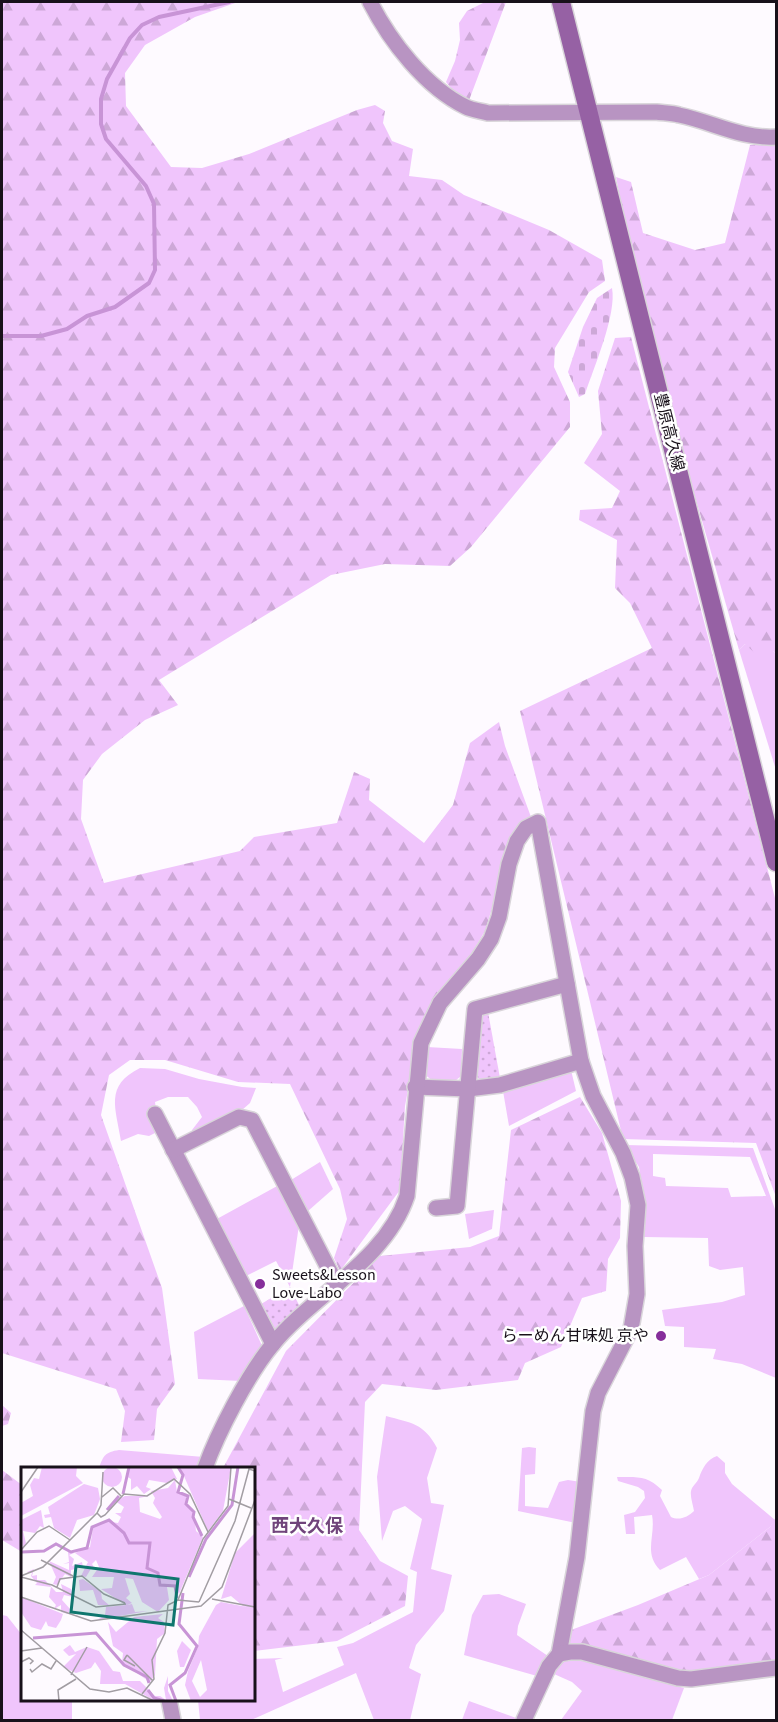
<svg xmlns="http://www.w3.org/2000/svg" width="778" height="1722" font-family="'Source Sans 3','Noto Sans JP',sans-serif">
<style>
.grass{fill:#f0c5fc;fill-rule:evenodd}
.forest{fill:url(#forest-firs)}
.cemetery{fill:url(#cemetery-stones)}
.park{fill:url(#park-dots)}
.lines{fill:none;stroke-linecap:round;stroke-linejoin:round}
.stream{stroke:#c894d6;stroke-width:4}
.street-casing{stroke:#d9d5da;stroke-width:18}
.secondary-casing{stroke:#d9d5da;stroke-width:21}
.street{stroke:#b894c2;stroke-width:15}
.secondary{stroke:#9661a4;stroke-width:18}
.poi-dot{fill:#862e9b;stroke:#fff;stroke-width:2}
.labels{text-anchor:middle;dominant-baseline:central;stroke-width:5;stroke-linejoin:round;paint-order:stroke}
.street-label{font-size:16px;fill:#18111a;stroke:#fff}
.poi-label{font-size:16px;fill:#18111a;stroke:#fff;text-anchor:start}
.neighbourhood-label{font-size:18px;font-weight:bold;fill:#70447b;stroke:#fff}
.inset-river{fill:none;stroke:#c894d6;stroke-width:3}
.inset-road{fill:none;stroke:#a29da3;stroke-width:1.5}
.view{fill:#0f766e;fill-opacity:0.15;stroke:#0f766e;stroke-width:3}
.inset-edge{fill:none;stroke:#18111a;stroke-width:3}
</style>
<defs>
<pattern id="forest-firs" width="22" height="20" patternUnits="userSpaceOnUse" patternTransform="scale(1.5)"><rect width="22" height="20" fill="#f0c5fc"/><path d="M5 1l3.5 6h-7zM16 11l3.5 6h-7z" fill="#cda8d7"/></pattern>
<pattern id="cemetery-stones" width="16" height="16" patternUnits="userSpaceOnUse" patternTransform="scale(1.5)"><rect width="16" height="16" fill="#f0c5fc"/><path d="M2 7V4a2 2 0 0 1 4 0v3zM10 15v-3a2 2 0 0 1 4 0v3z" fill="#cda8d7"/></pattern>
<pattern id="park-dots" width="8" height="8" patternUnits="userSpaceOnUse" patternTransform="scale(1.5)"><rect width="8" height="8" fill="#f0c5fc"/><path d="M2 2h.1M6 6h.1" fill="none" stroke="#cda8d7" stroke-width="1.8" stroke-linecap="round"/></pattern>
</defs>
<rect width="100%" height="100%" fill="#fefaff"/>
<g class="grass">
<polygon points="745,644 773,651 776,654 776,770 739,650"/>
<polygon points="427,1047 462,1049 461,1076 455,1081 433,1081 424,1074"/>
<path d="M140 1068 165 1069 199 1079 242 1087 256 1088 250 1103 242 1110 192 1134V1130L202 1117 197 1107 188 1097H168L155 1102 159 1131 149 1136 138 1134 121 1141C116 1108 104 1086 140 1068Z"/>
<polygon points="571,1070 576,1091 509,1126 503,1091"/>
<path d="M625 1145 753 1148 776 1212V1378L742 1364 713 1359 716 1349 684 1347V1327L665 1326 662 1310 722 1302 745 1295 743 1267 720 1270 709 1266 708 1238 644 1237V1202L639 1167ZM653 1154 750 1157 766 1196 731 1197 728 1188 666 1186 665 1178 653 1176Z"/>
<polygon points="320,1162 333,1189 308,1211 291,1180"/>
<polygon points="279,1185 299,1225 290,1287 276,1261 246,1276 215,1220"/>
<polygon points="494,1210 492,1229 469,1239 465,1214"/>
<polygon points="244,1306 263,1348 241,1381 198,1379 194,1332"/>
<path d="M386 1416C411 1423 424 1423 437 1448L427 1478 431 1503 444 1505 431 1569 452 1575 444 1611 416 1645 409 1668 421 1674 410 1720H374L356 1673 251 1720H200L198 1700H254V1659L283 1658 275 1660 283 1692 344 1665 337 1647 353 1643 413 1612 417 1572 410 1569 422 1519 405 1506 393 1511 382 1541 377 1477Z"/>
<polygon points="529,1447 536,1448 535,1474 525,1475 525,1506 548,1508 559,1482 568,1480 581,1482 576,1523 518,1511 522,1448"/>
<path d="M119 1450 204 1457 199 1468H99C103 1456 105 1452 119 1450Z"/>
<path d="M717 1456 725 1463V1473L732 1484 775 1520 770 1527 709 1575 699 1579 686 1557 660 1570C643 1553 656 1536 652 1515L634 1517 635 1534H626L624 1515 635 1512 645 1498 644 1491 638 1487 618 1481 617 1477C637 1477 647 1475 662 1490L660 1496 671 1517C679 1521 688 1517 694 1511 693 1505 690 1497 691 1491 692 1486 697 1483 699 1478 702 1469 707 1459 717 1456Z"/>
<polygon points="499,1594 526,1604 518,1626 517,1635 548,1656 537,1676 464,1655 472,1615 483,1595"/>
<polygon points="2,1615 7,1616 22,1635 22,1700 72,1700 72,1720 2,1720"/>
<polygon points="566,1659 577,1659 684,1688 672,1720 561,1720 582,1691 572,1682 554,1674 560,1663"/>
<polygon points="469,1701 519,1719 519,1720 462,1720"/>
</g>
<g class="forest">
<polygon points="2,2 238,2 195,17 145,45 125,73 126,106 171,167 202,168 249,154 357,110 375,105 385,111 383,123 392,141 413,149 409,176 442,180 464,195 549,230 602,260 605,281 589,292 555,348 554,367 570,402 570,427 471,547 450,566 385,564 331,575 159,680 178,705 145,720 102,754 83,780 81,819 104,883 240,851 254,837 337,823 354,772 370,779 369,800 424,843 453,805 470,743 499,722 505,746 531,817 498,889 485,931 416,1047 405,1106 400,1190 340,1271 334,1258 347,1219 340,1189 290,1084 238,1082 165,1060 130,1060 109,1075 101,1115 162,1288 175,1384 157,1409 154,1440 121,1442 125,1411 116,1389 2,1353"/>
<polygon points="485,2 506,2 468,103 456,94 446,82 455,61 460,40 459,23 467,11"/>
<polygon points="776,144 776,654 773,651 758,656 745,644 739,650 644,318 616,177 631,182 643,233 695,250 725,243 750,145"/>
<polygon points="631,337 776,902 776,1197 756,1143 623,1139 520,711 652,648 630,603 615,588 617,540 579,520 580,510 612,508 620,491 584,463 602,434 598,391 615,338"/>
<polygon points="580,1097 602,1133 621,1201 620,1238 608,1259 606,1291 582,1298 561,1347 525,1363 518,1380 436,1390 382,1384 365,1402 359,1530 380,1561 408,1576 405,1606 337,1641 254,1651 254,1468 223,1468 286,1351 380,1256 470,1247 499,1236 511,1130"/>
<polygon points="2,1405 11,1413 8,1424 2,1426"/>
<polygon points="2,1470 22,1485 22,1552 2,1540"/>
<polygon points="776,1517 776,1663 691,1675 566,1644 571,1630 638,1605 709,1575 770,1527"/>
</g>
<path class="cemetery" d="M612 288C617 314 594 367 585 394L579 397 568 372 583 327 597 298Z"/>
<g class="park">
<polygon points="488,1012 500,1078 482,1083 474,1073 482,1014"/>
<polygon points="290,1287 302,1311 276,1335 261,1304"/>
</g>
<g class="lines">
<polyline class="stream" points="2,336 41,336 67,329 87,316 115,307 149,283 155,270 154,204 146,186 106,139 101,124 101,99 107,79 130,38 142,25 159,17 229,2"/>
<g class="street-casing">
<g id="street">
<path d="M370 2C390 41 425 87 466 107 472 110 481 111 488 113L656 112C663 113 672 113 679 115 713 122 741 139 776 137"/>
<polyline points="415,1087 468,1089 500,1085 581,1061"/>
<polyline points="155,1114 273,1344"/>
<polyline points="173,1150 239,1117 252,1120 337,1285"/>
<polyline points="436,1208 457,1206 475,1009 567,984"/>
<path d="M205 1468C218 1432 248 1374 273 1344 313 1295 386 1260 407 1196L421 1043 440 1003 478 959 491 939 499 917 509 864 517 841 526 828 538 822 581 1061 593 1096 623 1153 632 1177 638 1205 635 1246 637 1294 631 1329 598 1393 593 1411 577 1557 559 1654 549 1666 524 1720"/>
<polyline points="559,1654 570,1652 582,1652 678,1678 691,1679 776,1668"/>
<polyline points="169,1700 173,1720"/>
</g>
</g>
<g class="secondary-casing">
<polyline id="secondary" points="561,2 776,862"/>
</g>
<use href="#street" class="street"/>
<use href="#secondary" class="secondary"/>
</g>
<g class="poi-dot">
<circle cx="260" cy="1284" r="6"/>
<circle cx="661" cy="1336" r="6"/>
</g>
<g class="labels">
<g class="street-label">
<text transform="translate(669 432) rotate(76)">豊原高久線</text>
</g>
<g class="poi-label">
<text x="272" y="1275">Sweets&amp;Lesson<tspan x="272" dy="18">Love-Labo</tspan></text>
<text x="649" y="1336" text-anchor="end">らーめん甘味処 京や</text>
</g>
<g class="neighbourhood-label">
<text x="307" y="1526">西大久保</text>
</g>
</g>
<g transform="translate(21 1467)">
<rect width="234" height="234" fill="#fefaff"/>
<path d="M47 85 53 86 48 88 53 92 51 99 61 95 62 100 50 103V110L44 107 36 118 32 117 35 110 28 94 48 103V96L42 97 48 95ZM13 102 11 109 16 108V113H24L35 125H42L40 117 50 122 52 130 43 128 41 133 49 142 47 147 40 145V138L33 142 35 138 28 130 30 120 14 118 16 116 10 109 11 106 6 105Z" fill="#f0c5fc"/>
<path d="M21 0H56L55 9 62 16 0 49V36L12 29 9 18 13 11 18 12ZM108 0H150L156 12 146 16 128 13 125 20 130 22 123 27 116 19 110 23V12L105 9ZM159 0H210L202 44 187 64ZM81 10a10 10 0 1 1 20 0a10 10 0 1 1-20 0ZM154 13 156 25 166 30 164 36 173 45 175 64 182 70 158 127 152 118 146 120 148 133 137 145 121 135 112 112 104 111 109 127 105 131 111 136 106 138 111 137 114 145 127 144 76 153 84 148 85 140 105 138 80 122 91 121 93 110H71L78 100 75 93 71 97 74 102 71 100 65 110 60 109 67 95 54 86 69 80 72 61 84 54 97 56 100 50 94 46H100L103 40 94 34 104 29H128L118 31 119 45 139 52 141 50 132 36 134 31 130 24 147 21ZM63 17 77 21 79 32 73 48 56 53 49 71 33 61 30 50 24 51 23 48 29 47 27 40ZM20 43 23 61 19 59 14 66 2 64 5 76 2 83 0 53ZM234 66V234H170L164 218 167 204 177 180 178 169 195 138 200 135 231 141 222 139 210 129 200 132 214 86ZM180 193 186 223 179 230 171 214ZM62 112 80 125 81 132 88 138H77L72 123 59 124 58 113ZM0 130 42 147 40 153 35 161 27 159 25 154 20 163 10 160 0 145ZM142 147 137 151 143 155 144 166 136 172 134 208 129 215 101 196 102 186 92 179 87 155 95 165 113 150ZM161 174 170 183 163 200H159L156 184ZM49 178 54 185 66 180 78 184 92 204 99 205 102 214H119L134 229H139L145 233 143 221 147 209V224L152 234H134L104 217H79L80 204 74 195 70 201 55 206 42 200 55 187 48 189 42 183Z" fill="#f0c5fc" fill-rule="evenodd"/>
<path class="inset-river" d="M157 0 162 8 157 25 167 29 165 37 173 45 172 50 181 69M102 27 108 0M86 43 98 29M1 85 23 84 35 77 50 85 66 81 71 60 88 53 103 66 108 76H129L126 101 137 106 139 118 154 119 156 131M168 110 185 72 211 38 217 0M12 171 75 166 103 198 126 210 128 216M127 223 133 231 143 234M155 234 149 218 164 206 176 179 158 157 162 126"/>
<path class="inset-road" d="M0 25 17 0M81 30 92 21 100 29M208 32 230 41M76 46 80 50 84 48 103 27 126 29 153 12 169 27 187 65M0 83 16 65 28 59 49 73M20 93 52 109M0 109 22 100 76 46 80 38 82 5M0 110 31 118 75 140 105 137M36 120 39 112 61 109 83 127 104 136M0 130 70 154 180 139 201 120 234 33M191 132 234 140M157 133 182 72 207 39 210 0M178 135 214 54 228 2 234 4M0 163 69 222 88 225 106 221 133 234M0 184 21 181M106 188 132 214M106 188 103 193 114 199M0 195 8 191 12 194 9 197M9 202 11 205 21 197 30 202 35 194M50 208 66 180M121 227 133 212 131 193 144 166 147 138 157 133 178 135M38 234 37 223 55 212"/>
<path class="view" d="M55 99 157 112 152 158 50 145Z"/>
<rect width="234" height="234" class="inset-edge"/>
</g>
<rect width="778" height="1722" fill="none" stroke="#18111a" stroke-width="6"/>
</svg>
